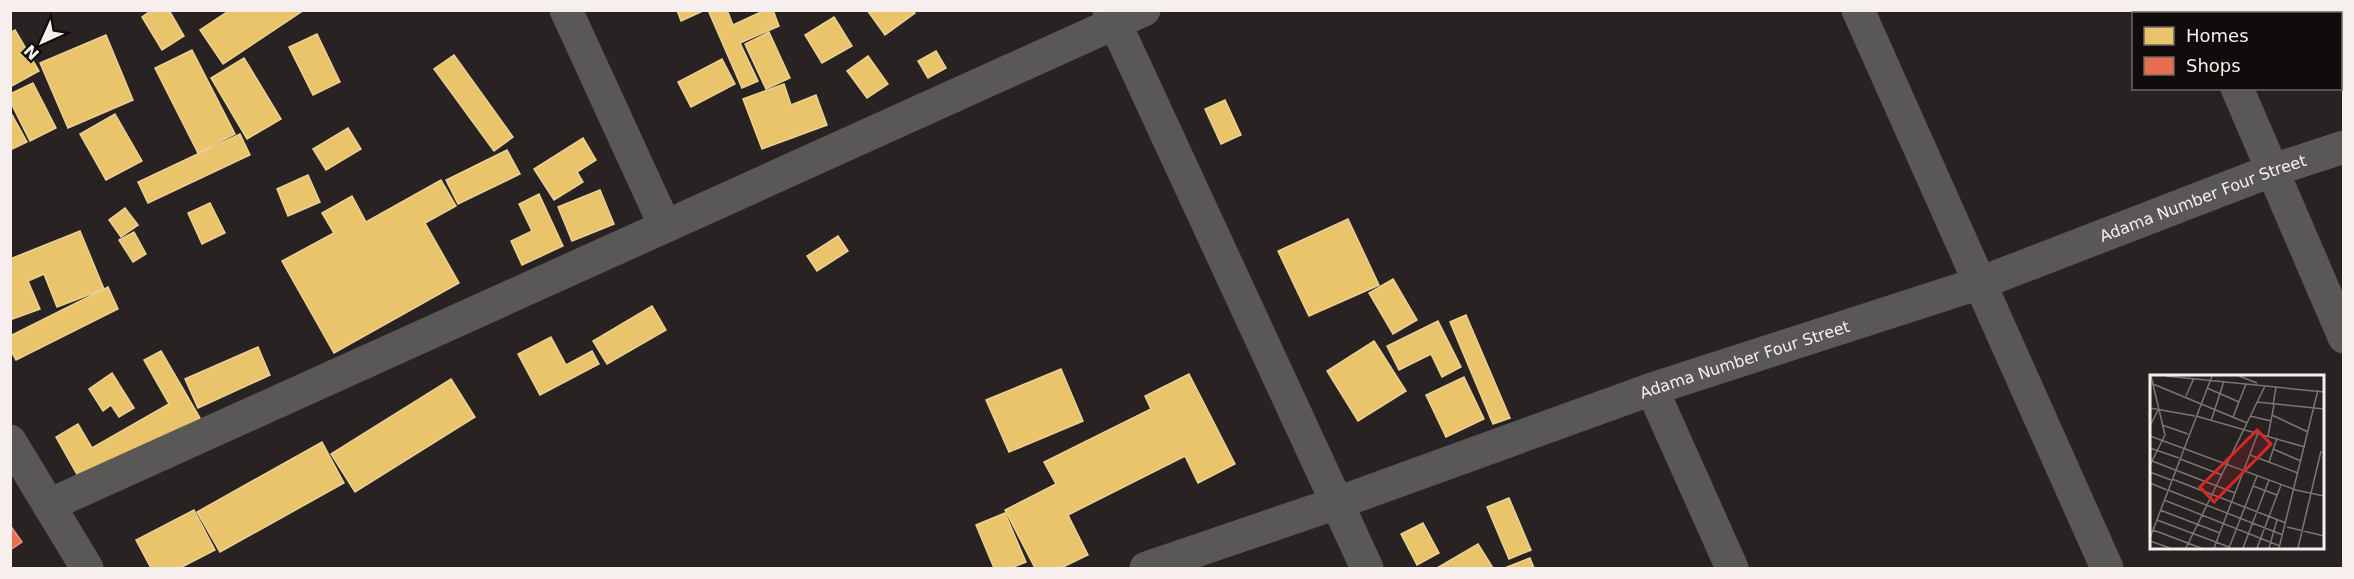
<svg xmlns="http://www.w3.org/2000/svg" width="2354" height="579" font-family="'DejaVu Sans',sans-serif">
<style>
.homes{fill:#e9c46a;stroke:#edd192;stroke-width:1.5}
.shops{fill:#e76f51;stroke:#ec9580;stroke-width:1.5}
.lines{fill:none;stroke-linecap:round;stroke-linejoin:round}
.minor{stroke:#5a5757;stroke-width:33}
.tertiary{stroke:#5a5757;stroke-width:33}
.labels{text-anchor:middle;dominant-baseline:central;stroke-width:6;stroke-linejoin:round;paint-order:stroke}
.street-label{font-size:16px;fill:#f7efee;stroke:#100c0b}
.inset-road{fill:none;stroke:#7b7574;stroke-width:1.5}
.view{fill:#d62828;fill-opacity:0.15;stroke:#d62828;stroke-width:3}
.inset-edge{fill:none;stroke:#f7efee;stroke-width:3}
</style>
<rect width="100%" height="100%" fill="#282322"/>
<g class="homes">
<polygon points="152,10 169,10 184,36 162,50 142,17"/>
<polygon points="230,10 304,10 223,64 200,30"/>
<polygon points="677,10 705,10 681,21"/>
<polygon points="708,10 727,10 733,25 765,10 773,10 779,26 740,43 758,81 742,88"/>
<polygon points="867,10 913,10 915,13 885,35"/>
<polygon points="834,17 852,46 822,63 805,35"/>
<polygon points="15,30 39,71 10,87 10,33"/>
<polygon points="769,32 790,78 766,89 745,44"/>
<polygon points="317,34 340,82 313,95 289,47"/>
<polygon points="106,35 133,100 68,128 40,63"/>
<polygon points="192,50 235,134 198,153 155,68"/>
<polygon points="936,51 946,68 928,78 918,61"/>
<polygon points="454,55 513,137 494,151 434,69"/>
<polygon points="868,56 888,84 867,98 847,71"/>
<polygon points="244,58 281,119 247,139 211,78"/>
<polygon points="722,59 735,84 691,107 678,82"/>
<polygon points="33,83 56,128 30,141 10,101 10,94"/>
<polygon points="784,84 791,105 816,95 827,125 762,149 743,99"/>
<polygon points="1225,100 1241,135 1221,144 1205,109"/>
<polygon points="10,111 27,142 10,150"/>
<polygon points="115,114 142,161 106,180 80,134"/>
<polygon points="348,128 361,149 326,170 313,149"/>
<polygon points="240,134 250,155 148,203 138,182"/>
<polygon points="583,138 596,160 577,172 583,182 554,200 534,169"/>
<polygon points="507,150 520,174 458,204 446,180"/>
<polygon points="308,175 320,202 288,216 277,189"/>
<polygon points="441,180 456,206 425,223 459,283 334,353 282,261 334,233 322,213 352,196 366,222"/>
<polygon points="600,190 614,224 572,241 558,207"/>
<polygon points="539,194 563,246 522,265 511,241 532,231 519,204"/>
<polygon points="210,203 225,233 202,244 188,213"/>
<polygon points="125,208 138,225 121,237 109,220"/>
<polygon points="1348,219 1379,285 1309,316 1278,251"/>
<polygon points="80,231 104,289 57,307 44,274 28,281 40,309 10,320 10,259"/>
<polygon points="134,232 146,254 133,262 119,240"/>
<polygon points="838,236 848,251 817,271 807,256"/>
<polygon points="1393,279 1417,320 1393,334 1369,293"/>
<polygon points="108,287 118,309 16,360 10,349 10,336"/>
<polygon points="652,306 666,330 607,364 593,341"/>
<polygon points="1466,315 1510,418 1493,424 1450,322"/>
<polygon points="1438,321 1461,367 1442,377 1431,354 1399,370 1387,346"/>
<polygon points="551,337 566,365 592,351 599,364 540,395 518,354"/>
<polygon points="1374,341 1406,391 1358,421 1327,371"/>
<polygon points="258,347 270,375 198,408 185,379"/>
<polygon points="161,351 200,418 83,485 56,437 78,424 92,448 169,404 144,360"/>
<polygon points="1061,369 1083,421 1009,452 986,400"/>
<polygon points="112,373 134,408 119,417 111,405 103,411 89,389"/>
<polygon points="1189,374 1235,464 1198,483 1185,456 1068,515 1088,555 1061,568 1035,568 1005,510 1056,484 1044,462 1151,409 1145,396"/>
<polygon points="1464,377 1484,419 1446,437 1426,395"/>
<polygon points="451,379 475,417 355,492 331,454"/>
<polygon points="322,442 344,483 220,552 197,512"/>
<polygon points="1509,498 1531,550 1509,559 1487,507"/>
<polygon points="194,510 215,550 180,568 151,568 136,540"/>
<polygon points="1005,513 1026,562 1011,568 994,568 976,525"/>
<polygon points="1423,523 1439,553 1417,565 1401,534"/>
<polygon points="1478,544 1493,568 1437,568"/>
<polygon points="1530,558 1534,568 1508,568 1507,567"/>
</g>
<polygon class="shops" points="10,525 22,542 10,550"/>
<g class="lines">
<g class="minor">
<polyline points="566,10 665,226"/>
<polyline points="1858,10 2107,568"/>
<polyline points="2204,10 2205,14"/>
<polyline points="2237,88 2344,337"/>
<polyline points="1652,389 1732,568"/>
</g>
<g class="tertiary">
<polyline points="1109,10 1367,568"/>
<polyline points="10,441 87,568"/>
<polyline points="49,505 1144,10"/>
<path id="s1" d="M1146 568 1337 503 1652 389 1980 283 2273 170 2344 147"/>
</g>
</g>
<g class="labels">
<g class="street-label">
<text stroke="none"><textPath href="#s1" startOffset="1120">Adama Number Four Street</textPath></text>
<text stroke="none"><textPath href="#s1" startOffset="634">Adama Number Four Street</textPath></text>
</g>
</g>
<g transform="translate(2150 375)">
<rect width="174" height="174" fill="#282322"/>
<path class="inset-road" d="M16 1 174 17M89 1 107 8M3 9 97 48M57 13 89 27M36 21 44 3M107 27 174 34M123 30 126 12M0 33 45 41M122 40 158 57M46 41 155 72M100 41 121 46M83 42 96 9M61 46 74 6M12 50 38 59M0 51 9 33M0 61 146 115 174 121M118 61 124 30M0 73 29 83M123 74 151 86M100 80 148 98M30 84 72 100M2 86 85 118M119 87 127 63M0 90 15 60 1 1M0 97 21 105M22 104 136 148M0 108 17 115M103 111 127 120M18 115 133 160M14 125 130 171M10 135 70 158M7 145 79 172M137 152 174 161M3 155 51 173M0 163 62 1M0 166 20 173M36 173 115 11M64 173 108 58M79 173 107 101M93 173 119 105M107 173 131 110M119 173 127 145M129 173 168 15M148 173 171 76"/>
<path class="view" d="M107 55 121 69 64 127 50 112Z"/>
<rect width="174" height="174" class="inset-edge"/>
</g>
<rect width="2354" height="579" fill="none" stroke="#f7efee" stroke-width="24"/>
<rect x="2132" y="12" width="210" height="78" fill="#100c0b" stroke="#6c6766" stroke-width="1.5"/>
<rect x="2144" y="27" width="30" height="18" fill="#e9c46a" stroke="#6c6766" stroke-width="1.5"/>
<text x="2186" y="42" font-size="18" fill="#f7efee">Homes</text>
<rect x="2144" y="57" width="30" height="18" fill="#e76f51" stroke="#6c6766" stroke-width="1.5"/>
<text x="2186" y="72" font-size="18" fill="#f7efee">Shops</text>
<g transform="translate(42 42) rotate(225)" stroke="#100c0b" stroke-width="4.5" paint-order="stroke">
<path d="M0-4.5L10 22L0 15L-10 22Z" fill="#f7efee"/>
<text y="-9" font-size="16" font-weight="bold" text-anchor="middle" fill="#f7efee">N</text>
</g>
</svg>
